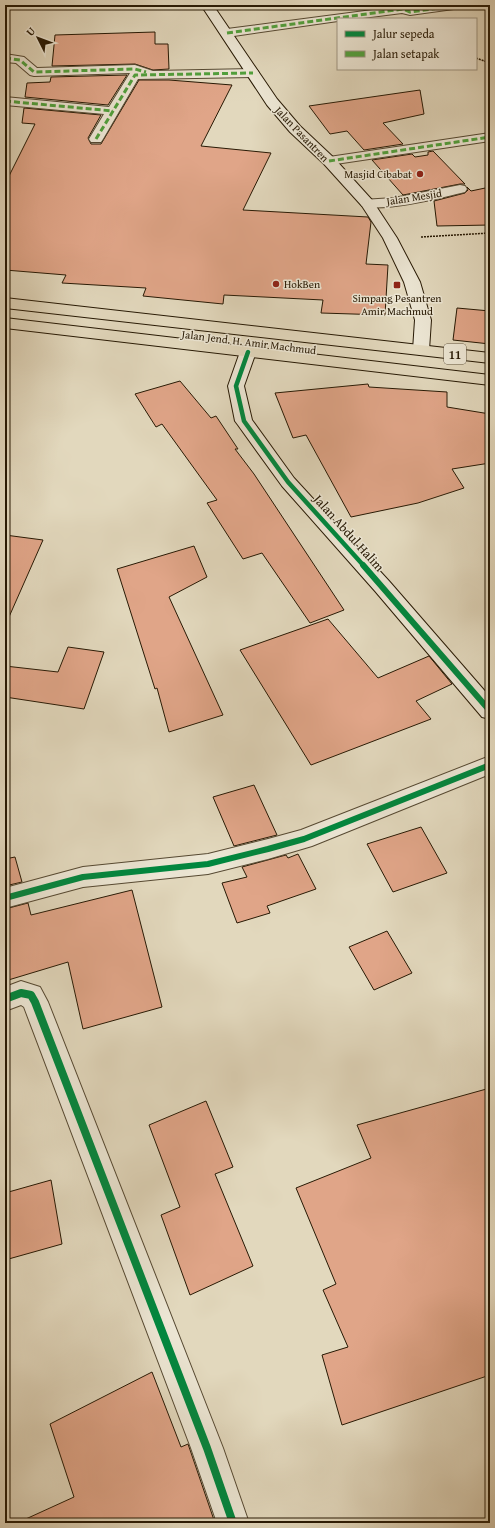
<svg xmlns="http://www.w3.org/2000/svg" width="495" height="1528" font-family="'Gentium Book Plus',serif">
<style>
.building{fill:#e0a588;stroke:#271904}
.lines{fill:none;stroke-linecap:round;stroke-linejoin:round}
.lane-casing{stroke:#564932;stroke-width:2}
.street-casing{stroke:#564932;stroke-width:2}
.secondary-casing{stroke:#271904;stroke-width:2}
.highway-casing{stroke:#271904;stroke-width:2}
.path{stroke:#271904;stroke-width:1.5;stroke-dasharray:2 1;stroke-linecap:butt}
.lane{fill:#ece6d4;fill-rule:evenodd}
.street{fill:#ece6d4;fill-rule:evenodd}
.secondary{fill:#ece6d4;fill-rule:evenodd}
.highway{fill:#e2d8bd;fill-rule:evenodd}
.quiet{stroke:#51a13d;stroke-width:3;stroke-dasharray:6 3;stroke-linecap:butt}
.cycleway-far2-casing{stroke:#ece6d4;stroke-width:6}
.cycleway-far1-casing{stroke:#ece6d4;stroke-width:8}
.cycleway-casing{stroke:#ece6d4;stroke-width:10}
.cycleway-far2{stroke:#00873e;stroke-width:4.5}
.cycleway-far1{stroke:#00873e;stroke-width:6}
.cycleway{stroke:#00873e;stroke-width:8}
.poi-dot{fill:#8f2418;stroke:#ece6d4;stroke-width:1.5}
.labels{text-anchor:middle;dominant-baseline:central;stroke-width:3;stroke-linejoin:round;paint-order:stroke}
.far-street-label{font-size:11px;fill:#271904;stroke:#ece6d4}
.far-poi-label{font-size:11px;fill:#271904;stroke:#ece6d4;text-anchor:end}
.shield{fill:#ece6d4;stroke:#625642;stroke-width:1}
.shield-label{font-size:12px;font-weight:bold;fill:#271904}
.street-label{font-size:13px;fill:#271904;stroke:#ece6d4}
</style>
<rect width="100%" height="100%" fill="#e2d8bd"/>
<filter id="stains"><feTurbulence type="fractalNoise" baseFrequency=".005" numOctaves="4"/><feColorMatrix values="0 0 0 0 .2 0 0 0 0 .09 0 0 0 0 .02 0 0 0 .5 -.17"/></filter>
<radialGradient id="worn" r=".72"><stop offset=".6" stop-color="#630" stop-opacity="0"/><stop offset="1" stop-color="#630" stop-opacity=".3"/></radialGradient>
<g class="building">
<polygon points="155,32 155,44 168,44 169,69 153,70 135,64 52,66 55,35"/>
<polygon points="127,75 108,105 25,97 27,83 50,82 51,77"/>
<polygon points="139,80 169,80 232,85 201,146 271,153 243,210 368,217 371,222 366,264 388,265 385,315 321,313 323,300 224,295 223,304 143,296 146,288 62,283 66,275 5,270 5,184 35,124 22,123 24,108 101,115 88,138 91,144 101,144"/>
<polygon points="420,90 424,114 383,123 403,144 364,150 347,131 330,134 309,106"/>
<polygon points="433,151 465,184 460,184 403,195 372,160 412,154 415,157 428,155 428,152"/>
<polygon points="467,187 471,191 490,187 490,225 437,226 434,201 465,193 468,190"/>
<polygon points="457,308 490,311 490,344 453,340"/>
<polygon points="180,381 211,418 216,416 238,449 235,449 254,474 344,610 310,623 262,553 243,559 207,503 217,500 162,424 156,427 135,394"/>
<polygon points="368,384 369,387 447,392 447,407 490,414 490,463 452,469 464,488 418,503 351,517 306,435 293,438 275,393"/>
<polygon points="5,535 43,540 5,626"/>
<polygon points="194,546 207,577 169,597 223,715 169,732 157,688 155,689 117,569"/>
<polygon points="328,619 378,678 429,656 452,684 416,701 431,719 311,765 240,650"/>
<polygon points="68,647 104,652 84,709 5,697 5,666 58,672"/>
<polygon points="254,785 277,835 234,846 213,797"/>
<polygon points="421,827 447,873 393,892 367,844"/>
<polygon points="298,854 316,889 267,906 270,913 237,923 222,883 247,877 242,867 286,855 288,858"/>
<polygon points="15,857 22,882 5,886 5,859"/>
<polygon points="132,890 162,1007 83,1029 68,962 5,981 5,909 28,903 31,915"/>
<polygon points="387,931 412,973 374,990 349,947"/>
<polygon points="490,1088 490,1375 342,1425 322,1355 348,1347 323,1290 336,1284 296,1188 371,1158 357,1125"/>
<polygon points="206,1101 233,1167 215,1174 253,1266 190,1295 161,1215 180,1207 149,1125"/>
<polygon points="51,1180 62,1244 5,1260 5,1193"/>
<polygon points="152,1372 181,1447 188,1444 215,1523 17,1523 74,1497 50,1424"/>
</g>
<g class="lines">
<g class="lane-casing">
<path id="lane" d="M460 185 465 186 467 189 465 192C441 198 385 212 362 206L360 203 362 200 394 198Z"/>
</g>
<g class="street-casing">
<g id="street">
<polygon points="436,5 467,5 465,7 461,8 410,15 402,13 355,19 338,19 338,21 227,37 223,35 221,33 223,31 227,29 403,6 411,8"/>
<polygon points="5,54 24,57 37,68 135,65 153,71 253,69 257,70 259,73 257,76 253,77 138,79 103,139 101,142 91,142 89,139 104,114 5,105 5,97 109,107 130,73 34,76 30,75 16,63 5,62"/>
<polygon points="490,133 490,141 329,165 324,164 322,161 324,158 329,157"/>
<polygon points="490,756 490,774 312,846 268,859 208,874 83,887 5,908 5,888 83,867 208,854 268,839 301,830"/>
<polygon points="21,981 40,987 48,1002 223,1448 249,1523 217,1523 191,1448 24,1007 21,1005 5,1011 5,987"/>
</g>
</g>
<g class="secondary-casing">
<g id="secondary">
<polygon points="201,5 213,5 277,99 300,126 334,158 372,200 397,238 420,282 431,320 429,350 427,353 421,355 415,353 413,350 415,320 404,282 383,238 362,206 324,164 290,132 267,105"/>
<polygon points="248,347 254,349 256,352 244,386 252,420 294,478 389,581 490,697 490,719 482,717 375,591 282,486 238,425 235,421 228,386 240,352 242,349"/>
</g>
</g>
<g class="highway-casing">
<g id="highway">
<polygon points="5,298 490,353 490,363 5,308"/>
<polygon points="5,318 490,375 490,385 5,328"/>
</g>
</g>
<g class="path">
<polyline points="476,58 490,63"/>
<polyline points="421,237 490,233"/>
</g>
<use href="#lane" class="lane"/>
<use href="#street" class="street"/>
<use href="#secondary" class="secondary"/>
<use href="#highway" class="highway"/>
<g class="quiet">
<polyline points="227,33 403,9 410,12 461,5"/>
<polyline points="5,58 20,60 34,72 135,69 146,72"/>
<polyline points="5,101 113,111"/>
<polyline points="96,139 135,75 253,73"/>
<polyline points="329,161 490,137"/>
</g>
<g class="cycleway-far2-casing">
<polyline id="cycleway-far2" points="248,352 236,386 244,421 288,482 364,566"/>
</g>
<g class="cycleway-far1-casing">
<g id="cycleway-far1">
<polyline points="363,565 490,711"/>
<polyline points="5,898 83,877 208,864 268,849 304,839 490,765"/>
</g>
</g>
<g class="cycleway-casing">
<polyline id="cycleway" points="5,999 21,993 31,995 35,1002 207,1448 233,1523"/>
</g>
<use href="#cycleway-far2" class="cycleway-far2"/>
<use href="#cycleway-far1" class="cycleway-far1"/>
<use href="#cycleway" class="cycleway"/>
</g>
<g class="poi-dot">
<circle cx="420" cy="174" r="4"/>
<circle cx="276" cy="284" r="4"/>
<rect x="393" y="281" width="8" height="8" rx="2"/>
</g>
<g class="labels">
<g class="far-street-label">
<text transform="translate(302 134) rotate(46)">Jalan Pasantren</text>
<text transform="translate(414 197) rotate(-9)">Jalan Mesjid</text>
<text transform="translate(249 342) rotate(7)">Jalan Jend. H. Amir Machmud</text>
</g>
<g class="far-poi-label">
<text x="412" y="174">Masjid Cibabat</text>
<text x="284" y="284" text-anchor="start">HokBen</text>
<text x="397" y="298" text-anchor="middle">Simpang Pesantren<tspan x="397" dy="13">Amir Machmud</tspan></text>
</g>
<rect class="shield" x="444" y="344" width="22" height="20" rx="3"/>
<g class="shield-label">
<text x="455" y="354">11</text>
</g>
<g class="street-label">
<text transform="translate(349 533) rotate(48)">Jalan Abdul Halim</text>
</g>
</g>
<rect width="495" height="1528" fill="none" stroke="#e2d8bd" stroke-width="20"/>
<rect x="6" y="6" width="483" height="1516" fill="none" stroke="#271904" stroke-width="2"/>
<rect x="10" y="10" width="475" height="1508" fill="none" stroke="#271904"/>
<rect x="337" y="18" width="140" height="52" fill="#ece6d4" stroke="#9d9481"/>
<rect x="345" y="31" width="20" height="6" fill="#00873e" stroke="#9d9481"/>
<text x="373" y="38" font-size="12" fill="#271904">Jalur sepeda</text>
<rect x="345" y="51" width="20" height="6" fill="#51a13d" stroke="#9d9481"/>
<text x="373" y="58" font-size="12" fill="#271904">Jalan setapak</text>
<g transform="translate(38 38) rotate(312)" stroke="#ece6d4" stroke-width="3" paint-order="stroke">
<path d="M0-3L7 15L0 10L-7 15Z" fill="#271904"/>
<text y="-6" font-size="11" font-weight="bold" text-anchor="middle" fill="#271904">U</text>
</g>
<rect width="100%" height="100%" filter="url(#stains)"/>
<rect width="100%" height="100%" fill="url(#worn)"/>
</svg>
